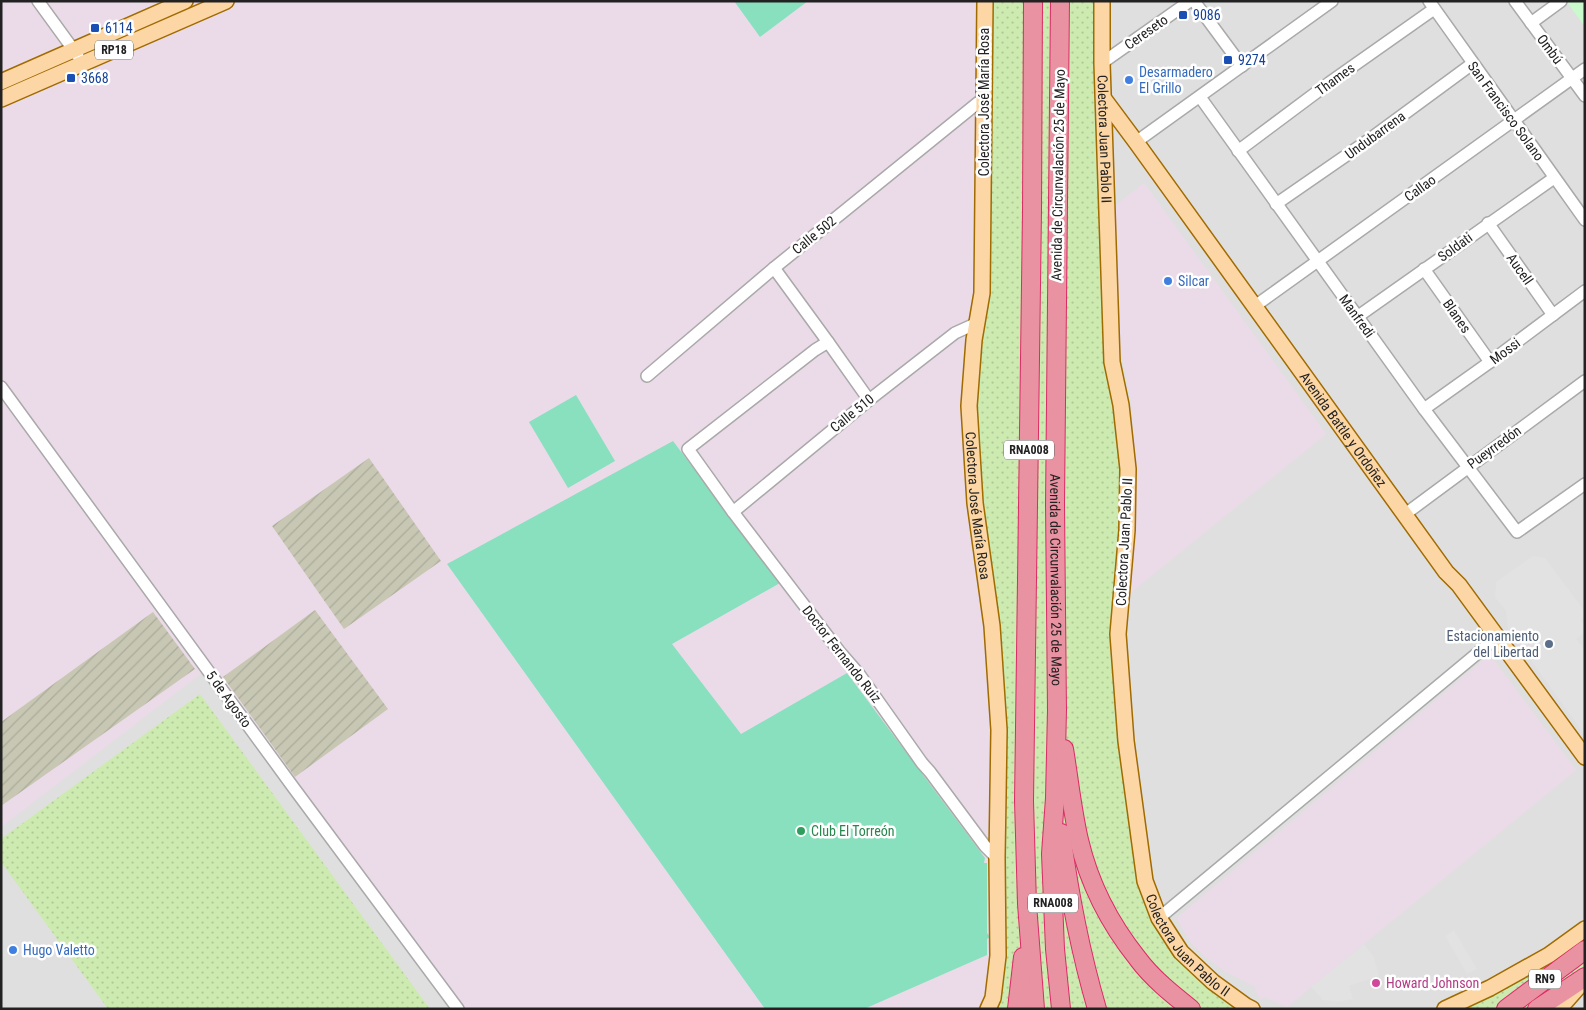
<svg xmlns="http://www.w3.org/2000/svg" width="1586" height="1010" font-family="'Roboto Condensed',sans-serif">
<style>
.residential{fill:#e0dfdf}
.industrial{fill:#ebdbe8}
.construction{fill:url(#construction-furrows)}
.grass{fill:url(#grass-dots)}
.park{fill:#c8facc}
.pitch{fill:#88e0be}
.parking{fill:#e2e2e2}
.lines{fill:none;stroke-linecap:round;stroke-linejoin:round}
.minor-casing{stroke:#a9a9a9;stroke-width:14}
.major-casing{stroke:#a06b00;stroke-width:18}
.highway-casing{stroke:#dc2a67;stroke-width:20}
.minor{stroke:#fff;stroke-width:11}
.major{stroke:#fcd6a4;stroke-width:15}
.highway{stroke:#e892a2;stroke-width:18}
.transit-dot{fill:#1a4fb4;stroke:#fff;stroke-width:2}
.shop-dot{fill:#3f7fe0;stroke:#fff;stroke-width:2}
.service-dot{fill:#5c6f8a;stroke:#fff;stroke-width:2}
.leisure-dot{fill:#2e9e5b;stroke:#fff;stroke-width:2}
.hotel-dot{fill:#d1479c;stroke:#fff;stroke-width:2}
.labels{text-anchor:middle;dominant-baseline:central;stroke-width:5;stroke-linejoin:round;paint-order:stroke}
.shield{fill:#fff;stroke:#646464;stroke-width:1}
.shield-label{font-size:12px;font-weight:bold;fill:#222}
.transit-label{font-size:14px;fill:#164399;stroke:#fff;text-anchor:start}
.street-label{font-size:14px;fill:#222;stroke:#fff}
.shop-label{font-size:14px;fill:#366cbe;stroke:#fff;text-anchor:start}
.service-label{font-size:14px;fill:#4e5e75;stroke:#fff;text-anchor:end}
.leisure-label{font-size:14px;fill:#27864d;stroke:#fff;text-anchor:start}
.hotel-label{font-size:14px;fill:#b23c85;stroke:#fff;text-anchor:start}
</style>
<defs>
<pattern id="construction-furrows" width="10" height="10" patternUnits="userSpaceOnUse" patternTransform="scale(1.25)"><rect width="10" height="10" fill="#c7c7b4"/><path d="M-1 1l2-2M0 10L10 0M9 11l2-2" fill="none" stroke="#abab9a"/></pattern>
<pattern id="grass-dots" width="8" height="8" patternUnits="userSpaceOnUse" patternTransform="scale(1.25)"><rect width="8" height="8" fill="#cdebb0"/><path d="M2 2h.1M6 6h.1" fill="none" stroke="#b0c997" stroke-width="1.8" stroke-linecap="round"/></pattern>
</defs>
<rect width="100%" height="100%" fill="#f2efe9"/>
<rect class="residential" x="1" y="1" width="1584" height="1008"/>
<g class="industrial">
<polygon points="1,1 985,1 985,565 997,858 988,1009 458,1009 207,669 1,827"/>
<polygon points="1144,183 1326,434 1129,594 1136,507 1132,406 1120,346 1116,293 1115,206"/>
<polygon points="1485,659 1493,659 1576,770 1287,1007 1264,997 1261,1000 1255,991 1256,987 1226,972 1203,955 1188,939 1177,918"/>
</g>
<g class="construction">
<polygon points="369,458 441,561 344,629 272,526"/>
<polygon points="315,610 388,709 295,777 223,677"/>
<polygon points="153,612 195,669 1,806 1,722"/>
</g>
<g class="grass">
<polygon points="985,1 1102,1 1112,362 1128,469 1118,634 1145,881 1181,952 1252,1009 988,1009 993,998 999,730 981,552 974,340"/>
<polygon points="200,694 430,1009 108,1009 1,862 1,839"/>
<polygon points="1585,929 1585,980 1559,1009 1445,1009"/>
</g>
<polygon class="park" points="1585,1 1585,23 1583,24 1567,2"/>
<g class="pitch">
<polygon points="734,1 808,1 760,37"/>
<polygon points="576,395 615,461 568,488 529,422"/>
<polygon points="673,441 780,583 672,644 741,734 847,673 985,858 984,863 987,863 987,933 990,937 987,939 987,955 864,1009 765,1009 447,564"/>
</g>
<g class="parking">
<polygon points="1533,556 1545,558 1585,612 1585,617 1581,620 1585,626 1585,632 1576,639 1584,649 1585,649 1585,735 1508,629 1506,611 1495,597 1496,582"/>
<polygon points="1454,930 1477,969 1467,974 1445,936"/>
<polygon points="1364,944 1374,957 1379,976 1349,986 1353,999 1337,1002 1323,1000 1311,987"/>
</g>
<g class="lines">
<g class="minor-casing">
<g id="minor">
<polyline points="38,1 78,56"/>
<polyline points="1194,1 1242,66"/>
<polyline points="1429,1 1585,220"/>
<polyline points="1515,1 1585,96"/>
<polyline points="1531,23 1561,1"/>
<polyline points="1102,63 1190,1"/>
<polyline points="1200,97 1424,409 1517,532 1585,484"/>
<polyline points="1136,142 1332,1"/>
<polyline points="1238,151 1329,83 1434,9"/>
<polyline points="1276,204 1370,139 1472,64"/>
<polyline points="1488,223 1553,315"/>
<polyline points="774,268 828,342 869,400"/>
<polyline points="1424,269 1490,362"/>
<polyline points="1255,306 1585,69"/>
<polyline points="1357,317 1554,178"/>
<polyline points="828,342 815,350 688,449 733,512 839,651 859,674 922,763 930,772 985,846 997,858"/>
<polyline points="647,376 774,268 985,97"/>
<polyline points="1,387 293,787 458,1009"/>
<polyline points="1424,409 1490,362 1585,291"/>
<polyline points="733,512 869,400 955,333 977,323"/>
<polyline points="1404,515 1585,381"/>
<polyline points="1159,918 1497,637"/>
</g>
</g>
<g class="major-casing">
<g id="major">
<path id="s1" d="M985 1 982 293 974 340 969 406 975 503 992 626 999 730 997 858 998 956 993 998 988 1009"/>
<path id="s2" d="M1102 1V63L1112 362 1121 405 1128 469 1127 530 1118 634 1126 741 1145 881 1159 918 1181 952 1213 982 1246 1006 1252 1009"/>
<polyline points="1,82 185,1"/>
<polyline points="1,99 226,1"/>
<path id="s3" d="M1104 99 1136 142 1446 572 1459 585 1585 757"/>
<polyline points="1445,1009 1490,988 1549,955 1585,929"/>
<polyline points="1559,1009 1581,984"/>
</g>
</g>
<g class="highway-casing">
<g id="highway">
<polyline points="1033,1 1032,211 1024,801 1027,904 1035,1009"/>
<path id="s4" d="M1060 1 1055 504 1057 710 1055 798 1051 854 1055 949 1061 1009"/>
<path d="M1064 749C1069 779 1072 810 1079 840 1089 883 1110 924 1138 959 1152 978 1172 994 1191 1009"/>
<path d="M1061 833C1069 893 1080 951 1097 1009"/>
<polyline points="1017,1009 1023,957"/>
<polyline points="1506,1009 1585,950"/>
<polyline points="1537,1009 1585,977"/>
</g>
</g>
<use href="#minor" class="minor"/>
<use href="#major" class="major"/>
<use href="#highway" class="highway"/>
</g>
<g class="transit-dot">
<rect x="1178" y="10" width="10" height="10" rx="2.5"/>
<rect x="90" y="23" width="10" height="10" rx="2.5"/>
<rect x="1223" y="55" width="10" height="10" rx="2.5"/>
<rect x="66" y="73" width="10" height="10" rx="2.5"/>
</g>
<g class="shop-dot">
<circle cx="1129" cy="80" r="5"/>
<circle cx="1168" cy="281" r="5"/>
<circle cx="13" cy="950" r="5"/>
</g>
<circle class="service-dot" cx="1549" cy="644" r="5"/>
<circle class="leisure-dot" cx="801" cy="831" r="5"/>
<circle class="hotel-dot" cx="1376" cy="983" r="5"/>
<g class="labels">
<g class="shield">
<rect x="95" y="40.5" width="38" height="19" rx="4"/>
<rect x="1004" y="440.5" width="50" height="19" rx="4"/>
<rect x="1028" y="893.5" width="50" height="19" rx="4"/>
<rect x="1529" y="969.5" width="32" height="19" rx="4"/>
</g>
<g class="shield-label">
<text x="114" y="50">RP18</text>
<text x="1029" y="450">RNA008</text>
<text x="1053" y="903">RNA008</text>
<text x="1545" y="979">RN9</text>
</g>
<g class="transit-label">
<text x="1193" y="15">9086</text>
<text x="105" y="28">6114</text>
<text x="1238" y="60">9274</text>
<text x="81" y="78">3668</text>
</g>
<g class="street-label">
<text transform="translate(1146 32) rotate(-35)">Cereseto</text>
<text transform="translate(1550 49) rotate(53)">Ombú</text>
<text transform="translate(1335 79) rotate(-36)">Thames</text>
<text transform="translate(984 102) rotate(-90)">Colectora José María Rosa</text>
<text transform="translate(1506 111) rotate(54)">San Francisco Solano</text>
<text transform="translate(1375 135) rotate(-36)">Undubarrena</text>
<text stroke="none"><textPath href="#s2" startOffset="138">Colectora Juan Pablo II</textPath></text>
<text transform="translate(1058 175) rotate(-89)">Avenida de Circunvalación 25 de Mayo</text>
<text transform="translate(1420 188) rotate(-36)">Callao</text>
<text transform="translate(814 235) rotate(-39)">Calle 502</text>
<text transform="translate(1455 247) rotate(-36)">Soldati</text>
<text transform="translate(1520 269) rotate(55)">Aucell</text>
<text transform="translate(1357 316) rotate(54)">Manfredi</text>
<text transform="translate(1457 316) rotate(55)">Blanes</text>
<text transform="translate(1505 351) rotate(-37)">Mossi</text>
<text transform="translate(852 413) rotate(-39)">Calle 510</text>
<text stroke="none"><textPath href="#s3" startOffset="408">Avenida Battle y Ordoñez</textPath></text>
<text transform="translate(1494 447) rotate(-36)">Pueyrredón</text>
<text stroke="none"><textPath href="#s1" startOffset="506">Colectora José María Rosa</textPath></text>
<text transform="translate(1124 542) rotate(-87)">Colectora Juan Pablo II</text>
<text stroke="none"><textPath href="#s4" startOffset="579">Avenida de Circunvalación 25 de Mayo</textPath></text>
<text transform="translate(842 654) rotate(52)">Doctor Fernando Ruiz</text>
<text transform="translate(229 699) rotate(54)">5 de Agosto</text>
<text stroke="none"><textPath href="#s2" startOffset="962">Colectora Juan Pablo II</textPath></text>
</g>
<g class="shop-label">
<text x="1139" y="72">Desarmadero<tspan x="1139" dy="16">El Grillo</tspan></text>
<text x="1178" y="281">Silcar</text>
<text x="23" y="950">Hugo Valetto</text>
</g>
<g class="service-label">
<text x="1539" y="636">Estacionamiento<tspan x="1539" dy="16">del Libertad</tspan></text>
</g>
<g class="leisure-label">
<text x="811" y="831">Club El Torreón</text>
</g>
<g class="hotel-label">
<text x="1386" y="983">Howard Johnson</text>
</g>
</g>
<rect width="1586" height="1010" fill="none" stroke="#222222" stroke-width="5"/>
</svg>
